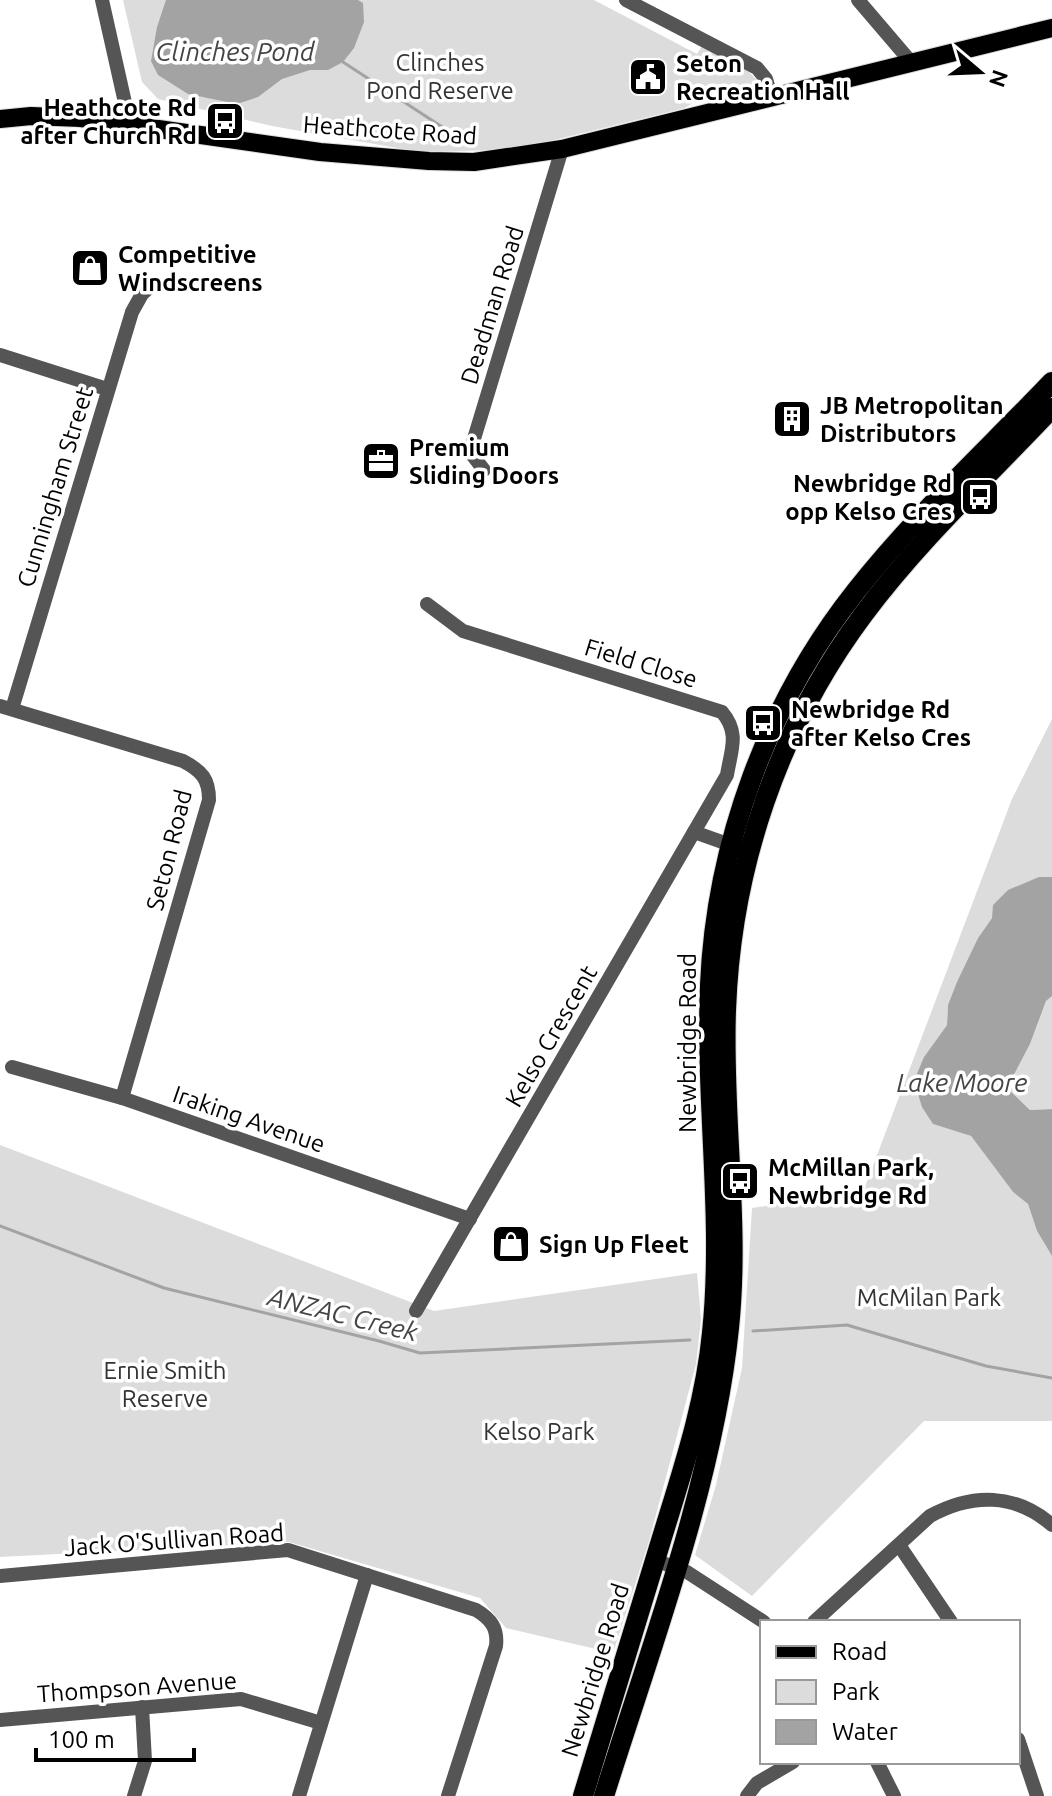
<svg xmlns="http://www.w3.org/2000/svg" width="1052" height="1796" font-family="Ubuntu,sans-serif">
<style>
.green{fill:#dcdcdc}
.water{fill:#a3a3a3}
.lines{fill:none;stroke-linecap:round;stroke-linejoin:round}
.stream{stroke:#a3a3a3;stroke-width:3}
.major-casing{stroke:#dbdbdb;stroke-width:20}
.highway-casing{stroke:#dbdbdb;stroke-width:22}
.minor{stroke:#555;stroke-width:14}
.major{stroke:#000;stroke-width:18}
.highway{stroke:#000;stroke-width:20}
.labels{text-anchor:middle;dominant-baseline:central;stroke-width:7;stroke-linejoin:round;paint-order:stroke}
.park-label{font-size:24px;fill:#333;stroke:#fff}
.poi-label{font-size:24px;font-weight:bold;fill:#000;stroke:#fff;text-anchor:start}
.street-label{font-size:24px;fill:#000;stroke:#fff}
.water-label{font-size:26px;font-style:italic;fill:#444;stroke:#fff}
</style>
<rect width="100%" height="100%" fill="#fff"/>
<g class="green">
<path d="M123 0H594L697 54 702 46 748 71 757 80 754 91C727 98 712 89 685 108L546 142 496 150 420 152 272 126 158 99 142 82Z"/>
<polygon points="1052,719 1052,877 1039,877 992,918 978,938 948,1005 947,1025 924,1057 933,1124 971,1136 1013,1192 1028,1204 1037,1231 1052,1256 1052,1421 924,1421 752,1596 695,1555 716,1485 742,1368 752,1208 863,1192 1012,799"/>
<polygon points="1052,996 1052,1109 1030,1110 1007,1088 1030,1044 1046,1001"/>
<polygon points="0,1145 434,1311 697,1273 701,1319 696,1364 649,1541 613,1653 506,1628 480,1598 289,1542 0,1557"/>
</g>
<g class="water">
<polygon points="166,0 358,0 363,3 364,22 354,48 343,62 328,70 310,70 282,79 258,97 237,104 188,94 158,75 151,61 157,27"/>
<polygon points="1039,877 1052,877 1052,996 1046,1001 1030,1044 1007,1088 1030,1110 1052,1109 1052,1256 1037,1231 1028,1204 1013,1192 971,1136 933,1124 922,1107 914,1081 924,1057 947,1025 948,1005 957,982 978,938 992,918 993,905 1008,890"/>
</g>
<g class="lines">
<g class="stream">
<polyline points="343,62 462,140"/>
<polyline points="0,1226 164,1288 379,1341 420,1353 690,1340"/>
<polyline points="753,1331 847,1325 986,1366 1052,1378"/>
</g>
<g class="major-casing">
<polyline id="major" points="0,119 31,116 81,118 320,152 429,161 474,162 562,149 1052,28"/>
</g>
<g class="highway-casing">
<g id="highway">
<path d="M583 1796C609 1712 635 1628 660 1544 681 1475 705 1406 712 1333 724 1218 705 1101 710 985 716 844 768 702 856 591 915 516 986 451 1052 382"/>
<path d="M604 1796C651 1646 713 1484 729 1328 740 1223 722 1116 726 1010 731 868 778 729 863 615 919 540 988 476 1052 408"/>
</g>
</g>
<g class="minor">
<polyline points="102,0 130,125"/>
<polyline points="626,0 757,68 766,79 771,96"/>
<polyline points="858,0 911,62"/>
<polyline points="0,355 107,389"/>
<polyline points="484,470 470,452 562,149"/>
<path d="M0 706 183 761C202 771 209 779 209 800L122 1098"/>
<polyline points="12,709 132,312 142,294 153,284"/>
<polyline points="694,832 739,848"/>
<polyline points="12,1067 122,1098 470,1219"/>
<path d="M416 1311 727 775C731 750 740 733 722 712L463 631 427 604"/>
<polyline points="899,1545 951,1622"/>
<polyline points="655,1560 687,1572 764,1622"/>
<path d="M0 1576 288 1550 476 1610C491 1619 498 1628 496 1646L448 1796"/>
<path d="M814 1622 930 1516C972 1493 1015 1493 1052 1525"/>
<polyline points="0,1720 241,1699 321,1723"/>
<polyline points="1018,1739 1037,1796"/>
<polyline points="877,1762 894,1796"/>
<polyline points="134,1796 145,1761 142,1707"/>
<polyline points="299,1796 367,1575"/>
<polyline points="747,1796 757,1783 793,1762"/>
</g>
<use href="#major" class="major"/>
<use href="#highway" class="highway"/>
</g>
<defs>
<g id="civic-square" transform="scale(2)"><rect x="-9" y="-9" width="18" height="18" rx="4" fill="#000" stroke="#fff"/><path d="M-.6-6.5H3V-4.5H.6V-3L4-1V1h2V6H-6V1h2V-1L-.6-3ZM-1.2 2.5V6h2.4V2.5Z" fill="#fff"/></g>
<g id="bus-square" transform="scale(2)"><rect x="-9" y="-9" width="18" height="18" rx="4" fill="#000" stroke="#fff"/><path d="M-5-6H5V4H4V6H2V4H-2V6H-4V4H-5ZM-3.5-4V0h7V-4ZM-3.5 1.2v1.5H-2V1.2ZM2 1.2v1.5H3.5V1.2Z" fill="#fff"/></g>
<g id="shop-square" transform="scale(2)"><rect x="-9" y="-9" width="18" height="18" rx="4" fill="#000" stroke="#fff"/><path d="M-5-2.5h2.3a2.7 3.5 0 0 1 5.4 0H5L5.5 6h-11ZM-1.5-2.5h3a1.5 2.3 0 0 0-3 0Z" fill="#fff"/></g>
<g id="building-square" transform="scale(2)"><rect x="-9" y="-9" width="18" height="18" rx="4" fill="#000" stroke="#fff"/><path d="M-4-6H4V6H1V3H-1V6H-4ZM-2.5-4.3h1.7v1.8h-1.7ZM.8-4.3h1.7v1.8H.8ZM-2.5-1h1.7V.8h-1.7ZM.8-1h1.7V.8H.8Z" fill="#fff"/></g>
<g id="office-square" transform="scale(2)"><rect x="-9" y="-9" width="18" height="18" rx="4" fill="#000" stroke="#fff"/><path d="M-6-3h4V-5.5h4V-3h4V5H-6ZM-1-4.5V-3h2v-1.5ZM-6 0V1H6V0Z" fill="#fff"/></g>
</defs>
<g fill-rule="evenodd">
<use href="#civic-square" x="648" y="77"/>
<use href="#bus-square" x="225" y="121"/>
<use href="#shop-square" x="90" y="268"/>
<use href="#building-square" x="792" y="419"/>
<use href="#office-square" x="381" y="461"/>
<use href="#bus-square" x="980" y="497"/>
<use href="#bus-square" x="763" y="723"/>
<use href="#bus-square" x="740" y="1181"/>
<use href="#shop-square" x="511" y="1244"/>
</g>
<g class="labels">
<g class="park-label">
<text x="440" y="62">Clinches<tspan x="440" dy="28">Pond Reserve</tspan></text>
<text x="929" y="1297">McMilan Park</text>
<text x="165" y="1370">Ernie Smith<tspan x="165" dy="28">Reserve</tspan></text>
<text x="539" y="1431">Kelso Park</text>
</g>
<g class="poi-label">
<text x="676" y="63">Seton<tspan x="676" dy="28">Recreation Hall</tspan></text>
<text x="197" y="107" text-anchor="end">Heathcote Rd<tspan x="197" dy="28">after Church Rd</tspan></text>
<text x="118" y="254">Competitive<tspan x="118" dy="28">Windscreens</tspan></text>
<text x="820" y="405">JB Metropolitan<tspan x="820" dy="28">Distributors</tspan></text>
<text x="409" y="447">Premium<tspan x="409" dy="28">Sliding Doors</tspan></text>
<text x="952" y="483" text-anchor="end">Newbridge Rd<tspan x="952" dy="28">opp Kelso Cres</tspan></text>
<text x="791" y="709">Newbridge Rd<tspan x="791" dy="28">after Kelso Cres</tspan></text>
<text x="768" y="1167">McMillan Park,<tspan x="768" dy="28">Newbridge Rd</tspan></text>
<text x="539" y="1244">Sign Up Fleet</text>
</g>
<g class="street-label">
<text transform="translate(390 130) rotate(4)">Heathcote Road</text>
<text transform="translate(492 305) rotate(-73)">Deadman Road</text>
<text transform="translate(55 487) rotate(-73)">Cunningham Street</text>
<text transform="translate(641 663) rotate(17)">Field Close</text>
<text transform="translate(169 850) rotate(-76)">Seton Road</text>
<text transform="translate(551 1036) rotate(-60)">Kelso Crescent</text>
<text transform="translate(687 1043) rotate(-90)">Newbridge Road</text>
<text transform="translate(249 1119) rotate(19)">Iraking Avenue</text>
<text transform="translate(174 1540) rotate(-4)">Jack O'Sullivan Road</text>
<text transform="translate(595 1670) rotate(-73)">Newbridge Road</text>
<text transform="translate(137 1687) rotate(-4)">Thompson Avenue</text>
</g>
<g class="water-label">
<text x="235" y="51">Clinches Pond</text>
<text x="962" y="1082">Lake Moore</text>
<text transform="translate(343 1314) rotate(14)">ANZAC Creek</text>
</g>
</g>
<rect x="760" y="1620" width="260" height="144" fill="#ffffff" stroke="#999999" stroke-width="2"/>
<rect x="776" y="1646" width="40" height="12" fill="#000000" stroke="#999999" stroke-width="2"/>
<text x="832" y="1660" font-size="24" fill="#000000">Road</text>
<rect x="776" y="1680" width="40" height="24" fill="#dcdcdc" stroke="#999999" stroke-width="2"/>
<text x="832" y="1700" font-size="24" fill="#000000">Park</text>
<rect x="776" y="1720" width="40" height="24" fill="#a3a3a3" stroke="#999999" stroke-width="2"/>
<text x="832" y="1740" font-size="24" fill="#000000">Water</text>
<g transform="translate(980 72) rotate(109)" stroke="#ffffff" stroke-width="6" paint-order="stroke">
<path d="M0-6L14 30L0 20L-14 30Z" fill="#000000"/>
<text y="-12" font-size="22" font-weight="bold" text-anchor="middle" fill="#000000">N</text>
</g>
<path d="M36 1748v12h158v-12" fill="none" stroke="#000000" stroke-width="4"/>
<text x="48" y="1748" font-size="24" fill="#000000" stroke="#ffffff" stroke-width="6" paint-order="stroke">100 m</text>
</svg>
